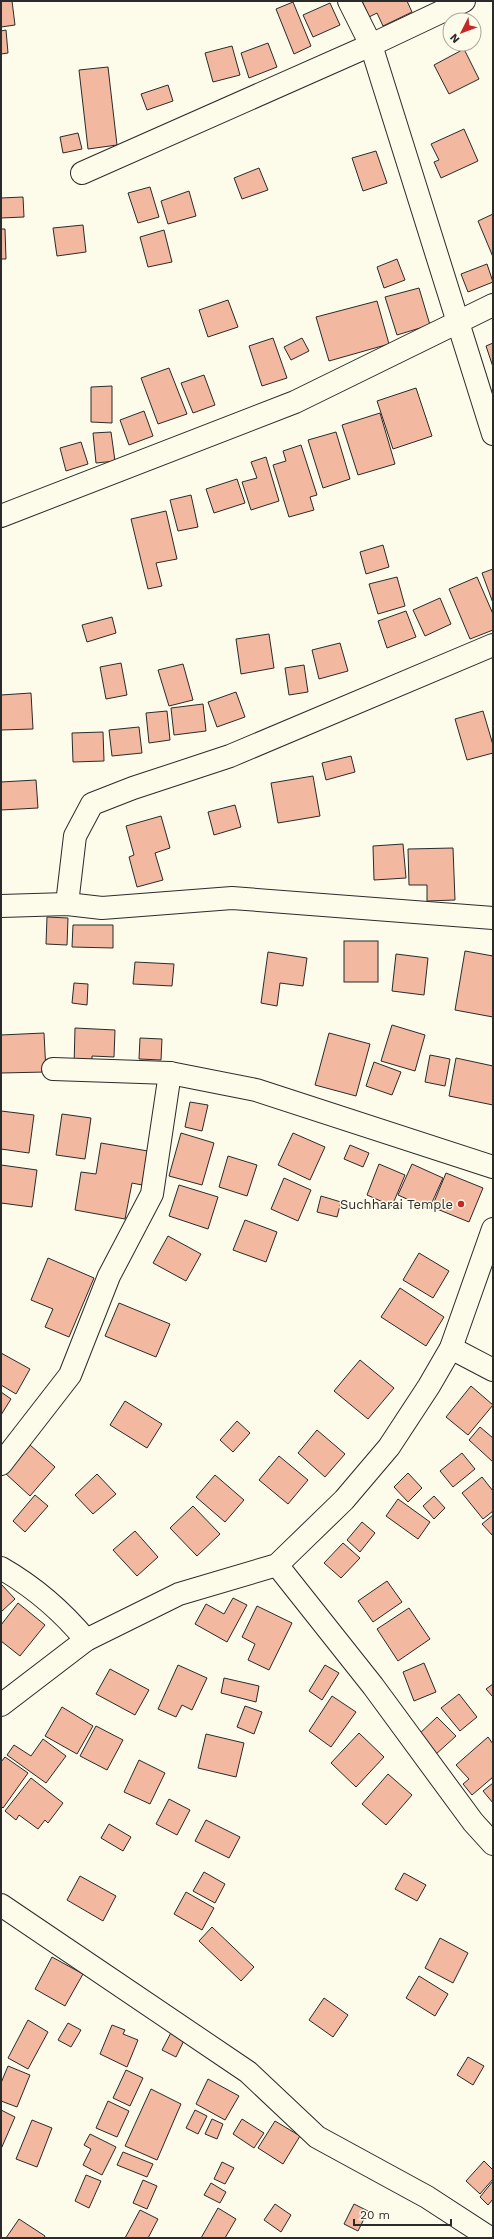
<svg xmlns="http://www.w3.org/2000/svg" width="494" height="2239" font-family="'Work Sans',sans-serif">
<style>
.building{fill:#f2b8a0;stroke:#2b2b2b}
.lines{fill:none;stroke-linecap:round;stroke-linejoin:round}
.minor-casing{stroke:#2b2b2b;stroke-width:24}
.minor{stroke:#fdfbea;stroke-width:22}
.poi-dot{fill:#c62828;stroke:#fdfbea;stroke-width:1.5}
.labels{text-anchor:middle;dominant-baseline:central;stroke-width:3;stroke-linejoin:round;paint-order:stroke}
.poi-label{font-size:13px;fill:#2b2b2b;stroke:#fdfbea;text-anchor:end}
</style>
<rect width="100%" height="100%" fill="#fdfbea"/>
<g class="building">
<polygon points="1,1 12,1 15,25 1,27"/>
<polygon points="362,1 407,1 412,12 383,26 377,13 369,17"/>
<polygon points="293,2 311,46 294,54 276,9"/>
<polygon points="330,3 340,25 313,37 303,15"/>
<polygon points="6,30 8,53 1,54 1,31"/>
<polygon points="268,43 277,67 249,78 241,53"/>
<polygon points="232,46 240,75 213,82 205,53"/>
<polygon points="464,49 479,79 449,94 434,65"/>
<polygon points="108,67 117,145 88,149 79,70"/>
<polygon points="168,85 173,101 147,110 141,94"/>
<polygon points="464,129 478,161 441,178 434,162 439,160 431,144"/>
<polygon points="78,133 82,149 63,153 60,137"/>
<polygon points="376,151 387,183 363,191 352,158"/>
<polygon points="259,168 268,190 242,199 234,178"/>
<polygon points="150,187 159,217 138,223 128,193"/>
<polygon points="189,191 196,216 168,224 161,201"/>
<polygon points="23,197 24,217 1,218 1,198"/>
<polygon points="493,214 493,257 478,221"/>
<polygon points="83,225 86,252 57,256 53,228"/>
<polygon points="1,229 5,229 6,259 1,259"/>
<polygon points="164,230 172,262 148,267 140,237"/>
<polygon points="397,259 405,280 384,288 377,267"/>
<polygon points="487,264 493,282 468,292 461,274"/>
<polygon points="419,288 430,325 397,335 385,297"/>
<polygon points="228,300 238,327 208,337 199,310"/>
<polygon points="377,301 389,344 329,361 316,317"/>
<polygon points="273,338 287,378 262,386 249,346"/>
<polygon points="302,338 309,351 291,360 284,347"/>
<polygon points="493,343 493,367 486,346"/>
<polygon points="169,368 187,414 158,424 141,378"/>
<polygon points="204,375 215,405 193,413 181,383"/>
<polygon points="112,386 112,423 91,422 91,387"/>
<polygon points="416,388 432,436 393,449 377,401"/>
<polygon points="144,411 153,436 129,445 120,420"/>
<polygon points="380,413 395,464 358,475 342,425"/>
<polygon points="111,432 115,461 96,463 93,433"/>
<polygon points="336,432 350,479 323,488 308,440"/>
<polygon points="81,442 88,464 66,471 60,448"/>
<polygon points="301,445 317,495 310,497 314,510 289,517 273,465 286,461 283,451"/>
<polygon points="266,457 279,501 251,510 242,482 257,478 251,462"/>
<polygon points="237,479 245,503 214,513 206,489"/>
<polygon points="191,495 198,527 178,531 170,500"/>
<polygon points="166,511 177,559 156,563 162,586 148,589 131,519"/>
<polygon points="383,545 389,567 366,574 360,552"/>
<polygon points="493,569 493,603 482,573"/>
<polygon points="397,577 405,606 378,614 369,584"/>
<polygon points="477,577 493,614 493,630 470,639 449,589"/>
<polygon points="440,598 451,624 425,636 413,610"/>
<polygon points="406,611 416,637 387,648 378,621"/>
<polygon points="112,617 116,633 87,642 82,625"/>
<polygon points="269,634 274,668 241,674 236,639"/>
<polygon points="340,643 348,671 319,679 312,650"/>
<polygon points="121,663 127,695 106,699 100,667"/>
<polygon points="183,664 193,700 169,706 158,670"/>
<polygon points="304,665 308,692 289,695 285,668"/>
<polygon points="236,692 245,717 217,727 208,702"/>
<polygon points="31,693 33,729 1,730 1,695"/>
<polygon points="203,704 206,731 174,735 171,708"/>
<polygon points="167,711 170,740 149,743 146,713"/>
<polygon points="483,711 493,745 493,753 467,760 455,719"/>
<polygon points="139,727 142,753 112,756 109,730"/>
<polygon points="103,732 104,761 73,762 72,733"/>
<polygon points="351,756 355,772 326,780 322,763"/>
<polygon points="313,776 320,816 278,823 271,783"/>
<polygon points="36,780 38,808 1,810 1,782"/>
<polygon points="235,805 241,827 214,835 208,812"/>
<polygon points="161,816 170,848 155,853 163,880 137,887 129,857 134,855 126,826"/>
<polygon points="403,844 406,878 374,880 373,846"/>
<polygon points="453,848 455,900 427,901 427,885 409,885 408,849"/>
<polygon points="47,917 68,918 67,945 46,944"/>
<polygon points="73,925 113,925 113,948 72,947"/>
<rect x="344" y="941" width="34" height="41"/>
<polygon points="465,951 493,956 493,1017 455,1010"/>
<polygon points="268,952 307,958 303,986 280,983 277,1006 261,1003"/>
<polygon points="396,954 428,958 424,995 392,991"/>
<polygon points="135,962 174,964 172,986 133,984"/>
<polygon points="74,983 88,984 87,1005 72,1003"/>
<polygon points="392,1025 425,1035 415,1071 381,1061"/>
<polygon points="75,1028 115,1030 114,1057 92,1056 92,1067 74,1067"/>
<polygon points="44,1033 46,1072 1,1073 1,1035"/>
<polygon points="329,1033 370,1044 356,1096 315,1085"/>
<polygon points="140,1038 162,1039 161,1060 139,1059"/>
<polygon points="430,1055 450,1059 445,1086 425,1082"/>
<polygon points="456,1058 493,1066 493,1105 449,1096"/>
<polygon points="374,1062 401,1072 392,1095 366,1086"/>
<polygon points="190,1102 208,1105 202,1131 185,1127"/>
<polygon points="1,1111 34,1115 29,1153 1,1149"/>
<polygon points="62,1114 91,1118 85,1159 56,1155"/>
<polygon points="181,1133 214,1143 202,1185 169,1176"/>
<polygon points="293,1133 325,1147 310,1180 278,1165"/>
<polygon points="101,1143 148,1151 142,1185 132,1183 125,1219 75,1210 81,1172 96,1174"/>
<polygon points="350,1145 369,1153 363,1167 344,1159"/>
<polygon points="228,1156 257,1165 247,1196 219,1187"/>
<polygon points="379,1164 405,1175 392,1206 367,1195"/>
<polygon points="412,1164 443,1178 429,1209 398,1195"/>
<polygon points="1,1165 37,1170 32,1207 1,1203"/>
<polygon points="446,1173 483,1188 469,1222 432,1207"/>
<polygon points="284,1178 311,1190 298,1221 271,1209"/>
<polygon points="179,1185 218,1197 208,1229 169,1216"/>
<polygon points="321,1196 341,1202 337,1217 317,1212"/>
<polygon points="245,1220 277,1232 266,1262 233,1250"/>
<polygon points="168,1236 201,1254 186,1281 153,1263"/>
<polygon points="419,1253 449,1271 433,1298 403,1280"/>
<polygon points="48,1258 94,1278 69,1337 45,1327 53,1309 31,1300"/>
<polygon points="400,1288 444,1317 426,1346 381,1317"/>
<polygon points="119,1303 170,1324 156,1357 105,1336"/>
<polygon points="1,1353 30,1369 16,1394 1,1385"/>
<polygon points="360,1360 394,1388 368,1419 334,1391"/>
<polygon points="471,1386 493,1405 468,1435 446,1417"/>
<polygon points="1,1392 11,1399 1,1415"/>
<polygon points="125,1401 162,1424 147,1448 110,1425"/>
<polygon points="237,1421 250,1433 233,1452 220,1440"/>
<polygon points="480,1427 493,1438 493,1462 469,1440"/>
<polygon points="317,1430 345,1454 325,1477 298,1453"/>
<polygon points="30,1445 55,1467 30,1496 5,1473"/>
<polygon points="462,1453 475,1469 453,1487 440,1471"/>
<polygon points="279,1456 308,1480 288,1504 259,1480"/>
<polygon points="408,1473 422,1488 408,1502 394,1487"/>
<polygon points="97,1474 116,1494 93,1514 75,1495"/>
<polygon points="215,1475 244,1500 225,1522 196,1497"/>
<polygon points="482,1477 493,1491 493,1511 483,1519 462,1493"/>
<polygon points="35,1495 48,1506 25,1532 13,1521"/>
<polygon points="434,1496 445,1508 434,1519 423,1506"/>
<polygon points="398,1499 430,1522 418,1539 386,1516"/>
<polygon points="193,1506 220,1534 197,1556 170,1528"/>
<polygon points="493,1515 493,1536 482,1524"/>
<polygon points="362,1522 375,1533 360,1552 347,1540"/>
<polygon points="135,1531 158,1557 137,1576 113,1550"/>
<polygon points="343,1543 360,1558 341,1578 324,1563"/>
<polygon points="387,1581 402,1602 373,1622 358,1601"/>
<polygon points="1,1584 15,1599 1,1612"/>
<polygon points="233,1598 247,1605 227,1642 195,1624 206,1604 224,1614"/>
<polygon points="18,1603 45,1625 20,1656 1,1641 1,1625"/>
<polygon points="257,1606 292,1623 269,1670 248,1660 255,1644 242,1637"/>
<polygon points="409,1608 430,1639 398,1661 377,1629"/>
<polygon points="424,1663 436,1692 414,1701 403,1672"/>
<polygon points="178,1665 207,1678 192,1710 182,1705 176,1717 158,1709"/>
<polygon points="325,1665 339,1673 322,1700 309,1691"/>
<polygon points="110,1669 149,1690 135,1715 96,1694"/>
<polygon points="224,1678 259,1686 256,1702 221,1693"/>
<polygon points="493,1684 493,1697 486,1689"/>
<polygon points="459,1694 477,1717 460,1731 441,1708"/>
<polygon points="332,1696 356,1712 331,1747 309,1731"/>
<polygon points="245,1706 262,1712 254,1734 237,1727"/>
<polygon points="62,1707 93,1726 77,1754 45,1736"/>
<polygon points="437,1717 456,1736 435,1755 417,1736"/>
<polygon points="96,1726 123,1740 107,1770 80,1756"/>
<polygon points="359,1733 384,1757 356,1787 331,1763"/>
<polygon points="206,1734 244,1743 236,1777 198,1768"/>
<polygon points="488,1737 493,1744 493,1777 472,1795 463,1784 469,1779 456,1765"/>
<polygon points="43,1739 66,1756 46,1783 7,1755 14,1745 31,1756"/>
<polygon points="5,1757 28,1773 3,1808 1,1806 1,1762"/>
<polygon points="139,1760 165,1773 150,1804 124,1792"/>
<polygon points="388,1774 412,1795 386,1825 362,1804"/>
<polygon points="31,1778 63,1803 48,1823 45,1820 38,1829 19,1815 16,1820 5,1811"/>
<polygon points="493,1783 493,1803 483,1791"/>
<polygon points="169,1799 190,1810 177,1835 156,1824"/>
<polygon points="206,1820 240,1837 229,1858 195,1841"/>
<polygon points="109,1824 131,1837 123,1851 101,1838"/>
<polygon points="204,1872 225,1884 215,1903 193,1891"/>
<polygon points="404,1873 426,1885 417,1901 395,1889"/>
<polygon points="80,1876 116,1896 103,1921 67,1900"/>
<polygon points="186,1892 214,1908 202,1930 174,1914"/>
<polygon points="212,1927 254,1967 241,1981 199,1941"/>
<polygon points="440,1938 468,1953 453,1983 425,1968"/>
<polygon points="52,1957 83,1974 65,2006 35,1989"/>
<polygon points="419,1976 448,1994 435,2016 406,1998"/>
<polygon points="324,1998 348,2015 333,2037 309,2020"/>
<polygon points="28,2020 48,2032 28,2069 8,2058"/>
<polygon points="68,2023 81,2030 71,2047 58,2040"/>
<polygon points="176,2023 189,2030 176,2057 162,2050"/>
<polygon points="112,2025 125,2030 123,2034 138,2040 127,2067 100,2054"/>
<polygon points="468,2057 484,2066 473,2085 457,2075"/>
<polygon points="8,2066 30,2075 17,2107 1,2101 1,2083"/>
<polygon points="126,2070 143,2078 130,2106 113,2098"/>
<polygon points="208,2079 239,2096 225,2120 196,2104"/>
<polygon points="151,2089 181,2104 157,2160 125,2146"/>
<polygon points="108,2101 129,2111 117,2137 96,2128"/>
<polygon points="1,2110 15,2117 1,2149"/>
<polygon points="195,2110 207,2116 198,2134 186,2128"/>
<polygon points="212,2119 223,2124 217,2139 205,2134"/>
<polygon points="242,2119 264,2133 254,2148 233,2134"/>
<polygon points="32,2120 52,2128 37,2167 16,2159"/>
<polygon points="275,2121 300,2136 283,2164 258,2148"/>
<polygon points="90,2134 116,2147 102,2175 83,2165 91,2149 84,2145"/>
<polygon points="123,2152 153,2164 147,2177 117,2165"/>
<polygon points="484,2161 493,2170 493,2179 480,2194 466,2181"/>
<polygon points="222,2162 234,2168 225,2184 214,2179"/>
<polygon points="86,2175 101,2181 89,2208 75,2201"/>
<polygon points="143,2180 157,2186 147,2209 133,2203"/>
<polygon points="493,2181 493,2199 488,2205 480,2197"/>
<polygon points="211,2183 226,2192 220,2203 204,2195"/>
<polygon points="275,2204 291,2215 281,2232 264,2220"/>
<polygon points="354,2204 368,2211 358,2231 344,2224"/>
<polygon points="218,2208 236,2219 225,2238 201,2238"/>
<polygon points="140,2210 158,2219 148,2238 125,2238"/>
<polygon points="19,2219 45,2236 44,2238 6,2238"/>
</g>
<g class="lines">
<g class="minor-casing">
<g id="minor">
<polyline points="349,1 371,45 493,434"/>
<polyline points="82,173 371,45 464,1"/>
<polyline points="1,516 295,402 493,305"/>
<polyline points="67,904 75,836 92,804 133,788 230,756 493,645"/>
<polyline points="1,906 67,904 102,908 232,898 493,918"/>
<polyline points="53,1069 170,1073 256,1090 493,1167"/>
<polyline points="451,1348 493,1370"/>
<polyline points="1,1464 70,1375 109,1276 152,1194 170,1073"/>
<polyline points="277,1565 373,1686 473,1822 493,1844"/>
<path d="M1 1568C34 1587 62 1611 86 1640"/>
<polyline points="1,1705 86,1640 179,1594 277,1565 344,1500 389,1447 429,1386 451,1348 493,1229"/>
<polyline points="1,1905 248,2072 317,2137 427,2197 490,2238"/>
</g>
</g>
<use href="#minor" class="minor"/>
</g>
<circle class="poi-dot" cx="461" cy="1204" r="4"/>
<g class="labels">
<g class="poi-label">
<text x="453" y="1204">Suchharai Temple</text>
</g>
</g>
<rect width="494" height="2239" fill="none" stroke="#2b2b2b" stroke-width="4"/>
<g transform="translate(462 32) rotate(228)"><circle r="19" fill="#fdfbea" stroke="#a9a89e"/>
<path d="M0-3L7 15L0 10L-7 15Z" fill="#c62828"/>
<text y="-6" font-size="11" font-weight="bold" text-anchor="middle" fill="#2b2b2b">N</text>
</g>
<path d="M354 2219v6h97v-6" fill="none" stroke="#2b2b2b" stroke-width="2"/>
<text x="360" y="2219" font-size="12" fill="#2b2b2b" stroke="#fdfbea" stroke-width="3" paint-order="stroke">20 m</text>
</svg>
